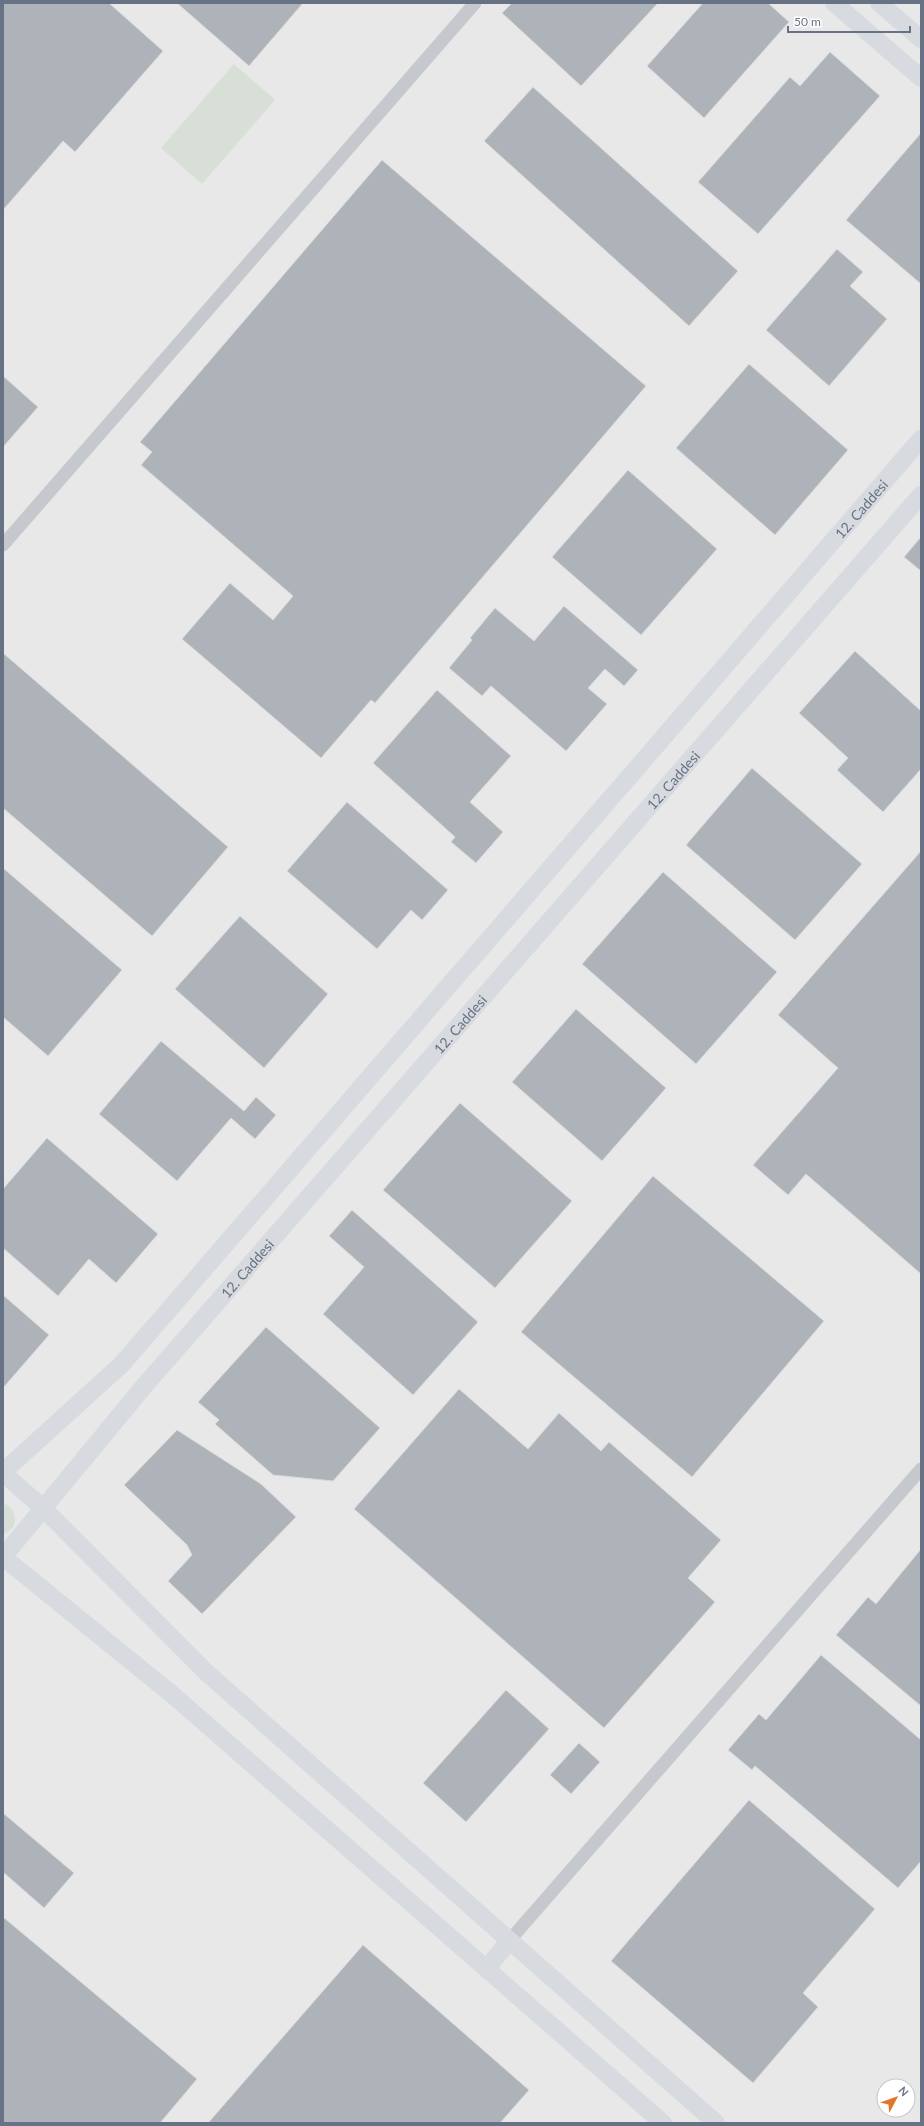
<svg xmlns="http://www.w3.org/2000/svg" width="924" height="2126" font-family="Lato,sans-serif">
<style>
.built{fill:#e8e8e8;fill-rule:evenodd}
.green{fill:#d8dfd6}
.building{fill:#aeb3ba;stroke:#d9d9d7}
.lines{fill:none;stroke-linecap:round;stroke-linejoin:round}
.street{stroke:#c5c8cc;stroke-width:13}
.secondary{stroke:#d7dadf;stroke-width:18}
.labels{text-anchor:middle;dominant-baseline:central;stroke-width:4;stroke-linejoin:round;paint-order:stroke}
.street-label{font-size:14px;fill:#677285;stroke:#fff}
</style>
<rect width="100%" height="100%" fill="#f7f8f5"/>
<path class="built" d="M3 3H921V2123H3ZM884 2086H908V2110H884Z"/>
<g class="green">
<polygon points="234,64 275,100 202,184 161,148"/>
<path d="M3 1503C19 1509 19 1529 3 1534Z"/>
</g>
<g class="building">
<polygon points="3,3 109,3 163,51 75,152 63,141 3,210"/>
<polygon points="177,3 303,3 249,66"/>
<polygon points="512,3 658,3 581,86 502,13"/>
<polygon points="703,3 768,3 789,22 704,118 647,66"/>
<polygon points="830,52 880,96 758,234 698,182 790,77 800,86"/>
<polygon points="533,87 738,271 689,326 484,141"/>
<polygon points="921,133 921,284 846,220"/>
<polygon points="382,160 646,386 375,703 371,700 321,758 182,639 230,583 273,620 293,596 141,465 152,452 140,442"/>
<polygon points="837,249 863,272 850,286 887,319 829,386 766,330"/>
<polygon points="749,364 848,450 775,535 676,448"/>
<polygon points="3,376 38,407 3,447"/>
<polygon points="628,470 717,549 641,635 552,557"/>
<polygon points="921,537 921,571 904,557"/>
<polygon points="564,606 638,670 624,686 605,669 588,688 607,704 566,751 491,686 482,696 449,668 472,640 470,638 495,608 534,641"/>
<polygon points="855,651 921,711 921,769 883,812 837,770 848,758 799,713"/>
<polygon points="3,653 228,847 152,936 3,808"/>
<polygon points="437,690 511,756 470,802 503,832 476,863 451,842 455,837 373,763"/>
<polygon points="752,768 862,864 795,940 686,845"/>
<polygon points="347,802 448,890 422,920 411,910 377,949 287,871"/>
<polygon points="921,851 921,1274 806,1174 788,1195 753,1165 838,1068 778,1015"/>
<polygon points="3,868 122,970 48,1056 3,1017"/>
<polygon points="663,872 777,972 696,1064 582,964"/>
<polygon points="240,916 328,994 264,1068 175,989"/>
<polygon points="576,1009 666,1088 602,1161 512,1082"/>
<polygon points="161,1041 244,1111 256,1097 276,1115 255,1139 231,1118 177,1181 99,1114"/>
<polygon points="460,1103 572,1201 495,1288 383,1190"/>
<polygon points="47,1138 158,1234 116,1283 89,1259 58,1296 3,1248 3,1189"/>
<polygon points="653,1176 824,1321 692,1477 521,1332"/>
<polygon points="352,1210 478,1322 413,1395 323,1314 364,1267 329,1236"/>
<polygon points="3,1295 49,1335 3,1388"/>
<polygon points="266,1327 380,1428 333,1481 273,1475 215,1424 219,1420 198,1402"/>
<polygon points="459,1389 528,1449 559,1413 601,1451 609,1442 721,1540 688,1578 715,1602 604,1728 354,1509"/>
<polygon points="177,1430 261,1484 296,1517 202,1614 168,1581 192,1555 187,1545 124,1485"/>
<polygon points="921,1549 921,1706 836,1635 868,1597 876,1604"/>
<polygon points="821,1655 921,1740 921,1861 898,1888 755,1766 752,1770 728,1750 759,1714 766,1720"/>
<polygon points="506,1690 549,1729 466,1822 423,1783"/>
<polygon points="579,1743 600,1762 571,1794 550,1775"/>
<polygon points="749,1800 875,1909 803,1993 818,2007 753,2083 611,1961"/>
<polygon points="3,1813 74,1873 44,1908 3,1872"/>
<polygon points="3,1917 197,2079 160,2123 3,2123"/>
<polygon points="363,1945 529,2090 500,2123 208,2123"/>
</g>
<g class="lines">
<g class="street">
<polyline points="3,545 475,3"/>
<polyline points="509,1941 921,1469"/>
</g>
<g class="secondary">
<polyline points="834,3 921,78"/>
<polyline points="879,3 921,39"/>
<path id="s1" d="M3 1472 122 1364 921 439"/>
<polyline points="3,1473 44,1509 207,1673 716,2123"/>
<path id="s2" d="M3 1557 145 1385 921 495"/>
<polyline points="3,1557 174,1696 663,2123"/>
<polyline points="487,1968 509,1941"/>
</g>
</g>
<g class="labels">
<g class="street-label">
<text stroke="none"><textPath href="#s1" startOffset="1291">12. Caddesi</textPath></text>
<text stroke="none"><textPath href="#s2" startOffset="1026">12. Caddesi</textPath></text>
<text stroke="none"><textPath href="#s2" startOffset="702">12. Caddesi</textPath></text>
<text stroke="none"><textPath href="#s2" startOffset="378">12. Caddesi</textPath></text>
</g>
</g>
<rect width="924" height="2126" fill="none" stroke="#677285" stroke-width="8"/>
<g transform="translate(896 2098) rotate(49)"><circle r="19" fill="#ffffff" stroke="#c2c7ce"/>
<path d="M0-3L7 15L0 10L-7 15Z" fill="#e2752a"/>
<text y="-6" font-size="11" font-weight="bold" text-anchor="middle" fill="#677285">N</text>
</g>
<path d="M788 26v6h122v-6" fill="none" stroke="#677285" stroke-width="2"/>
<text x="794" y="26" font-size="12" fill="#677285" stroke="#ffffff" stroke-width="3" paint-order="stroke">50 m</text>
</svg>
